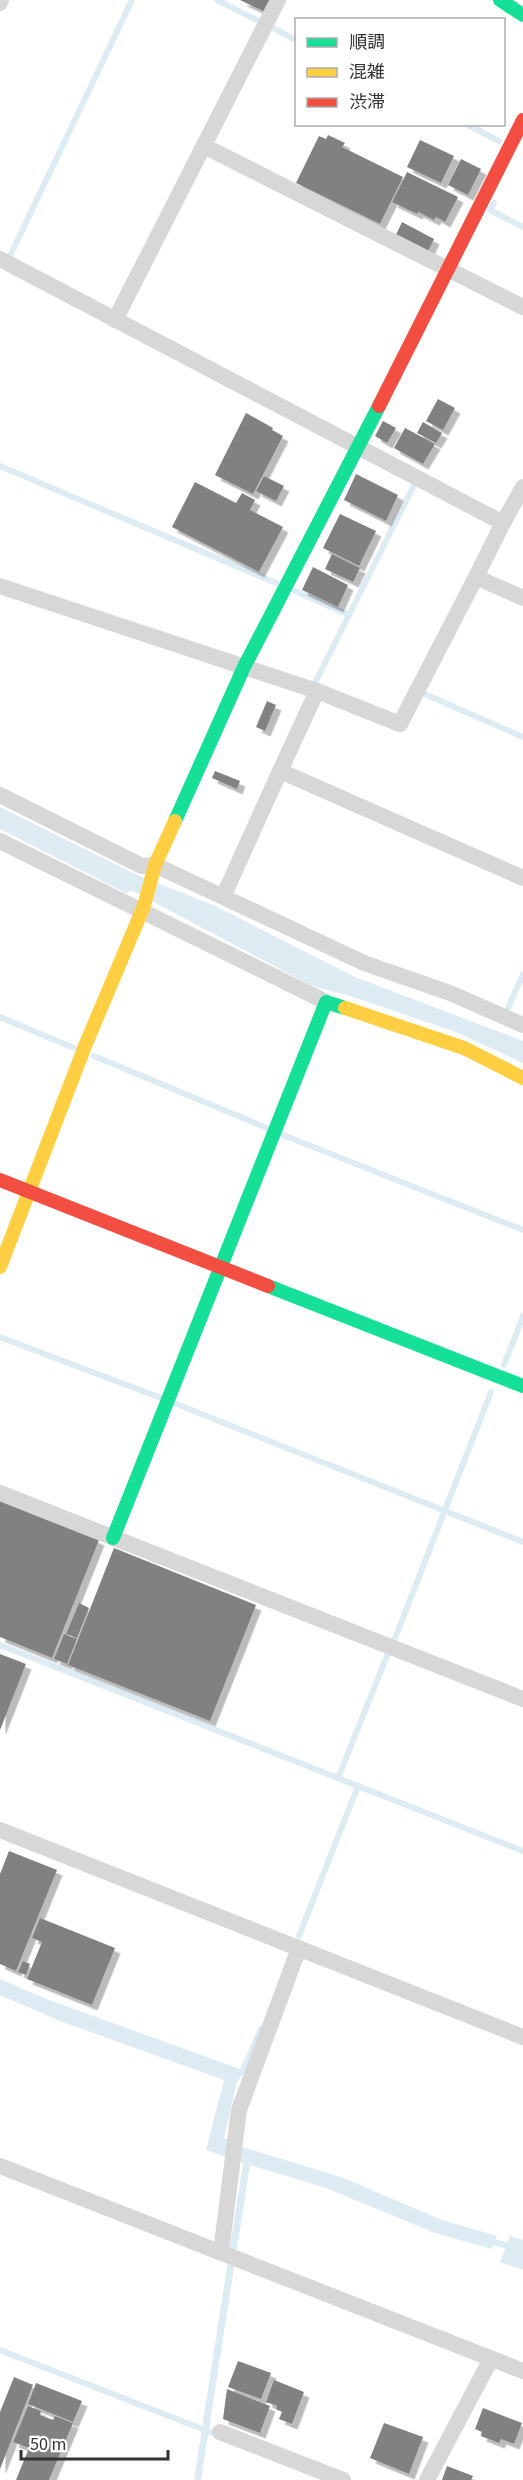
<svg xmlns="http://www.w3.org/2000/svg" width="523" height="2480" font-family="'Source Sans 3','Noto Sans JP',sans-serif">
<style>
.water{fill:#ddebf3}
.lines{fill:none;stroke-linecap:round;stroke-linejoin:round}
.stream{stroke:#ddebf3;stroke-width:6}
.building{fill:#818181;filter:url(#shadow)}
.street{stroke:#d7d7d7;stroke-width:16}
.fast{stroke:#16e098;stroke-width:14}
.slow{stroke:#ffcf43;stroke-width:14}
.jam{stroke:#f24e42;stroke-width:14}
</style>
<defs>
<filter id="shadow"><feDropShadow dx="5.5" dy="5.5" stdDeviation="0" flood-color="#0004"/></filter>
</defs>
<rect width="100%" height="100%" fill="#fff"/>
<g class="water">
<polygon points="0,807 137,875 213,905 355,977 523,1041 523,1063 456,1032 347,995 312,986 131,890 126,893 0,829"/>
<polygon points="0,1979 49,2000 240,2069 224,2138 239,2146 341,2177 442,2220 497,2236 492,2249 435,2233 326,2188 250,2165 201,2480 194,2480 243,2163 206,2150 224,2080 60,2021 0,1995"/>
<polygon points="510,2236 523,2240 523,2270 500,2262"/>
</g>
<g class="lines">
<g class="stream">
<polyline points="217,0 259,21"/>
<polyline points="271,27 296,40"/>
<polyline points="466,124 499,141"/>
<polyline points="494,203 490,210 523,227"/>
<polyline points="10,256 132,0"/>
<polyline points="0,466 276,583"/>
<polyline points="295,591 349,615"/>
<polyline points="315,683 415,483"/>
<polyline points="422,693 523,737"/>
<polyline points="508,1008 523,974"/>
<polyline points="0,1017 74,1048"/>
<polyline points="94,1056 269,1129"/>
<polyline points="283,1135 523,1230"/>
<polyline points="0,1337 161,1398"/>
<polyline points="504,1365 523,1316"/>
<polyline points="174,1403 523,1542"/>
<polyline points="394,1641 491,1392"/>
<polyline points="0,1645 523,1851"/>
<polyline points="338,1778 389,1651"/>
<polyline points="299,1936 358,1786"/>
<polyline points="234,2081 244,2068 261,2029"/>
<polyline points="486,2240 509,2246"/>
<polyline points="0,2350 220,2436"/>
</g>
</g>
<g class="building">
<polygon points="240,0 270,0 265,12"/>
<polygon points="328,135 345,143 342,147 403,177 380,224 296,183 319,136 326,139"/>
<polygon points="420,140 454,156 441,183 407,167"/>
<polygon points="461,159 481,169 468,195 448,185"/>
<polygon points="407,172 458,197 445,222 436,217 434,220 418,212 417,214 392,202"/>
<polygon points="402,222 434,239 427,253 395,237"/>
<polygon points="438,399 455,408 443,430 426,421"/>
<polygon points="246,413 273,428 272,430 283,436 253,494 215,475"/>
<polygon points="383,421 396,428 387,443 375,436"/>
<polygon points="423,422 442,433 436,443 417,433"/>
<polygon points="405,428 435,444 423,464 394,448"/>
<polygon points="356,474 398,495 386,521 344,500"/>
<polygon points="264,476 284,486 276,501 256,491"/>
<polygon points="195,482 236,503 242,493 255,500 250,510 283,527 259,572 172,527"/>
<polygon points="340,514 376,531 359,566 323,548"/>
<polygon points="332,554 360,568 353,582 325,569"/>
<polygon points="313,567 348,585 338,607 302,590"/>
<polygon points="267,701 276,705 265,731 256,727"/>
<polygon points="215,771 240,781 237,789 212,778"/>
<polygon points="0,1500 99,1540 52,1658 0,1637"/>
<polygon points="114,1548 256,1605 210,1721 68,1665"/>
<polygon points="79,1603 89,1608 77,1638 66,1634"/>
<polygon points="64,1634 77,1639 67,1664 54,1659"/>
<polygon points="0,1654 26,1664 0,1730"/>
<polygon points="9,1851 57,1870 16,1971 0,1964 0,1874"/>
<polygon points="40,1918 115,1948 92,2005 27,1979 42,1942 32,1938"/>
<polygon points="23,1961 30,1964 26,1975 18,1972"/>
<polygon points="238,2361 271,2373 261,2399 228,2387"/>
<polygon points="14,2377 33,2385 0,2469 0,2412"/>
<polygon points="274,2380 304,2392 292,2424 279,2419 282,2412 276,2409 277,2406 266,2402"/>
<polygon points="36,2383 82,2401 73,2422 28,2404"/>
<polygon points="227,2389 270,2406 260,2433 223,2419"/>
<polygon points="28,2406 41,2411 40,2415 53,2420 55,2416 73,2423 49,2480 16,2480 29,2448 13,2442"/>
<polygon points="483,2408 522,2423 514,2444 501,2439 499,2443 481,2436 482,2432 475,2429"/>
<polygon points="384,2423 423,2437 409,2474 370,2458"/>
<polygon points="447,2466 473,2476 471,2480 442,2480"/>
</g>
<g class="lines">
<g class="street">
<polyline points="0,3 1,0"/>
<polyline points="204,146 523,307"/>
<polyline points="0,259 503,523 476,577 523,598"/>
<polyline points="115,320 278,0"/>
<polyline points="503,523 523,487"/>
<polyline points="0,586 317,691 280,771"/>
<polyline points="317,691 400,724 476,577"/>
<polyline points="0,795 142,866 155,865 364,963 450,993 523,1025"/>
<polyline points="0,841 326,1002"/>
<polyline points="223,897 280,771 523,878"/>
<polyline points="0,1493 523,1699"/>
<polyline points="0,1830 523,2037"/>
<polyline points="0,2166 523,2371"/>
<polyline points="221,2252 239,2110 299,1948"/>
<polyline points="220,2432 343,2480"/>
<polyline points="427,2480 491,2359"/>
</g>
<g class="fast">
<polyline points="500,0 523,15"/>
<polyline points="175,821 244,667 379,406"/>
<polyline points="268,1286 523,1386"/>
<polyline points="113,1538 326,1002 345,1008"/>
</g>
<g class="slow">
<polyline points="345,1008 464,1048 523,1078"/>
<polyline points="0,1267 85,1046 144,906 155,865 175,821"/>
</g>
<g class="jam">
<polyline points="379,406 523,120"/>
<polyline points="0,1180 268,1286"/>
</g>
</g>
<rect x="295" y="18" width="210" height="108" fill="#ffffff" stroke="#adadad" stroke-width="1.5"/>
<rect x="307" y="38" width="30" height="9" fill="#16e098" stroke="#adadad" stroke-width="1.5"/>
<text x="349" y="48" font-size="18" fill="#333333">順調</text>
<rect x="307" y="68" width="30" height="9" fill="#ffcf43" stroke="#adadad" stroke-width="1.5"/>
<text x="349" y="78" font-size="18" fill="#333333">混雑</text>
<rect x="307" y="98" width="30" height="9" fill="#f24e42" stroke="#adadad" stroke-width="1.5"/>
<text x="349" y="108" font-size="18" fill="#333333">渋滞</text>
<path d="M21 2450v9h147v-9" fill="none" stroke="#333333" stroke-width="3"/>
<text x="30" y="2450" font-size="18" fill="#333333" stroke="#ffffff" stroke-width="4.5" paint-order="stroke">50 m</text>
</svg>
